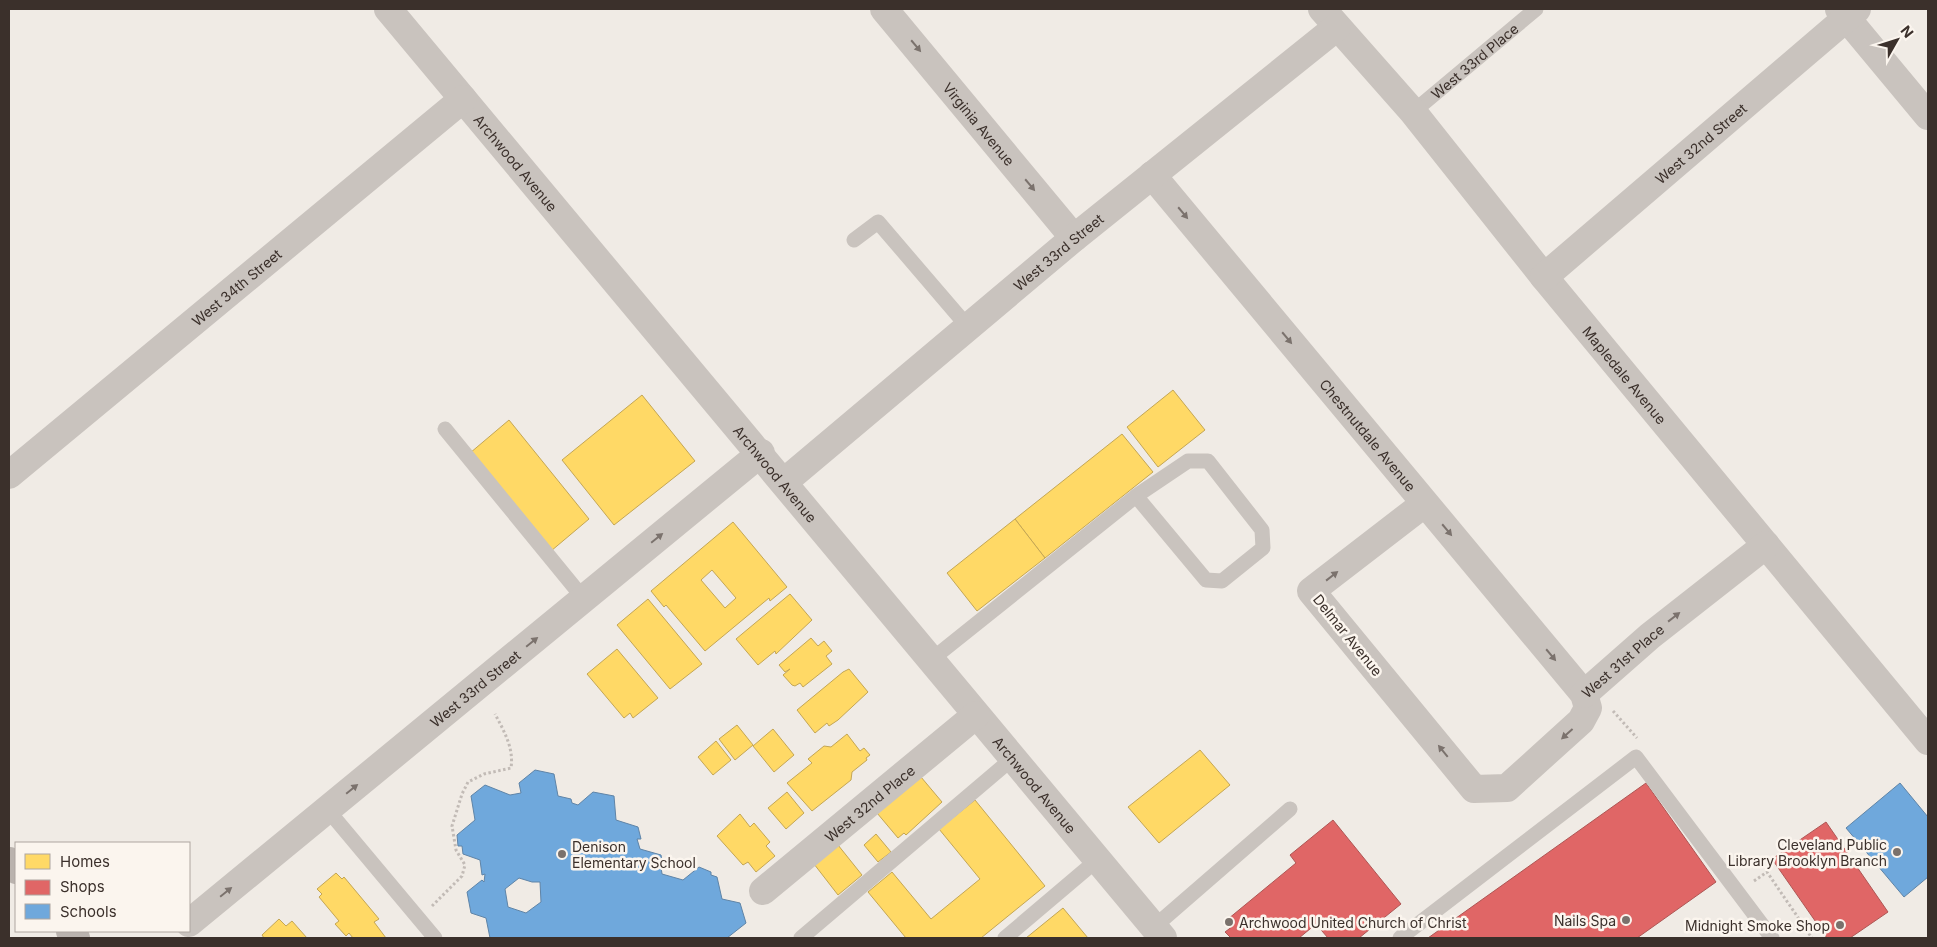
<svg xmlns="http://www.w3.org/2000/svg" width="1937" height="947" font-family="Inter,sans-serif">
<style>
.homes{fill:#ffd966;stroke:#c4a654;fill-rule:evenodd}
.shops{fill:#e06666;stroke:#ae5654}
.schools{fill:#6fa8dc;stroke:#5f84a7;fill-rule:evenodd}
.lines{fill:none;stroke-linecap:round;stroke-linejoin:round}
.path{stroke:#c2bbb6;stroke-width:3;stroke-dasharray:2.5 2.5;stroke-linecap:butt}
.lane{stroke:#c9c3be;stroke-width:15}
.street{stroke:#c9c3be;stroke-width:28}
.secondary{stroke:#bab3ae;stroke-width:28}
.oneway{fill:#7b726d}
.poi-dot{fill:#7a716c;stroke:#fbf5ee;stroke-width:2}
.labels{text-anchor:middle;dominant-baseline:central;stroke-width:5;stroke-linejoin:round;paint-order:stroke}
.street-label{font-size:14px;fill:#3b302b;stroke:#fbf5ee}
.poi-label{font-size:14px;fill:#3b302b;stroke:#fbf5ee;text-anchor:end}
</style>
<rect width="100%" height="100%" fill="#f0ebe5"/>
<g class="homes">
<polygon points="1173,390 1205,430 1158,467 1127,427"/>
<polygon points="642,395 695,461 614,525 562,460"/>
<polygon points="509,420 589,519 551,551 470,453"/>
<polygon points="1122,434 1153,472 1045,558 1015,519"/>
<polygon points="1015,519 1045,558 977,611 947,573"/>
<path d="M733 522 787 587 770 601 769 598 705 651 666 605 664 607 651 591ZM712 570 736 598 725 608 701 580Z"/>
<polygon points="790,594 812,620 776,654 775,651 758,665 736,639"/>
<polygon points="648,599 702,664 670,689 617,625"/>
<polygon points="811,638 818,646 824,641 832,651 826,656 832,664 803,687 800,683 795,686 792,685 783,675 790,669 785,672 779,665"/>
<polygon points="617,649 658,698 633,718 630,713 624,718 587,674"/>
<polygon points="849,669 868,692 838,720 829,726 827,723 815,733 797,710 843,672"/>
<polygon points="737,725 753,745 735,760 719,739"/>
<polygon points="773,729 794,755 774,772 753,746"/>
<polygon points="847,734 860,751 864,748 870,755 866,758 867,760 852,772 851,780 812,811 787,783 812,763 808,759 824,746 831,747"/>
<polygon points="716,741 731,760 713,775 698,757"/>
<polygon points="1200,750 1230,785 1159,843 1128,807"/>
<polygon points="921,777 942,802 906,835 904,833 898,838 877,813"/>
<polygon points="787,792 804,813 786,829 768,808"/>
<polygon points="975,800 1045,886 981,938 906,938 868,892 892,872 931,919 980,879 939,829"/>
<polygon points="740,814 750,827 754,823 770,842 766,846 775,856 756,872 748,862 743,865 717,836"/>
<polygon points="876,834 891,852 878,862 864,845"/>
<polygon points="838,845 862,875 838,895 814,864"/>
<polygon points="336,873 342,879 344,877 379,919 374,922 386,938 353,938 349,933 346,936 335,924 339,921 319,897 322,894 317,889"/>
<polygon points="1063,908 1088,938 1026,938"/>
<polygon points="279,919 286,926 292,921 307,938 264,938 262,935"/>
</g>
<g class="shops">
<polygon points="1646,783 1716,882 1637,938 1428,938"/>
<polygon points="1333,820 1401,904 1359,938 1328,938 1316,924 1299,938 1231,938 1225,932 1233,926 1228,919 1296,863 1290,855"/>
<polygon points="1826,822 1888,912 1850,938 1827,938 1772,859"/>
</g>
<g class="schools">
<path d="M535 770 554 774 558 796 571 799 572 803 578 805 593 792 614 796 616 820 638 827 641 839H637L640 849 661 855 663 867H661L662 874 683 880 699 867 711 872V875L717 877 722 899 740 903 746 923 727 938H490L486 918 471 913 467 892 482 880 484 882 485 874 482 875 480 860 463 854 462 846H458L457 835 475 820 471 796 485 785 510 795 521 793 519 783ZM519 878 532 882H540L541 902 526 913 508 907 505 889Z"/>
<polygon points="1900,783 1928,817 1928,877 1904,897 1846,828"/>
</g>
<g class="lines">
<g class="path">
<polyline points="1613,711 1637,738"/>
<polyline points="1754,881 1767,872 1812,938"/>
<path d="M432 906 462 876 465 865 456 850 452 826 462 794 468 782 484 774 511 768C514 748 504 731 495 714"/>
</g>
<g class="lane">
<path id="s1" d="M1413 112 1536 9"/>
<polyline points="854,240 878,222 968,327"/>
<polyline points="445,429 584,599"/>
<polyline points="931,660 1136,496 1188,461 1208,461 1262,530 1263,548 1222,581 1206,580 1136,496"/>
<polyline points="327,809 435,938"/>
<polyline points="1154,927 1290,809"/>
<polyline points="801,938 1013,758"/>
<polyline points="1005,938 1097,860"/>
<polyline points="1400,938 1636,757 1772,938"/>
</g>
<g class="street">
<path id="s2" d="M388 9 1163 938"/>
<path id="s3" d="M884 9 1074 238"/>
<path id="s4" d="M1322 9 1413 112 1544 277 1928 741"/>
<polyline points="1839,9 1928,116"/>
<path id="s5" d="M1152 175 1584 694 1588 708 1581 721 1507 788 1474 789 1311 591 1424 504"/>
<path id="s6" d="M1544 277 1857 9"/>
<path id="s7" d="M9 475 463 99"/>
<path id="s8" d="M784 482 1074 238 1337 27"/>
<path id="s9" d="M1584 694 1650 636 1766 545"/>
<path id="s10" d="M763 891 976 715"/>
<path id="s11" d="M189 923 761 453"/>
</g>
<g class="secondary">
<polyline points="9,861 16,870"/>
<polyline points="70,931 76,938"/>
</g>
</g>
<defs><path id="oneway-solid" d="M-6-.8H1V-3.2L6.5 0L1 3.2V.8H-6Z" transform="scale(1.25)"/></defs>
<g class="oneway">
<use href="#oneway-solid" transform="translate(916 46) rotate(50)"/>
<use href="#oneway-solid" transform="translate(1030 185) rotate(50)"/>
<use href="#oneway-solid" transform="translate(1183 213) rotate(50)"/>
<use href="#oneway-solid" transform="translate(1287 338) rotate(50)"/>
<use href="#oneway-solid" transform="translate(1447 530) rotate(50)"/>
<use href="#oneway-solid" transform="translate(657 538) rotate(-39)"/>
<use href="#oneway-solid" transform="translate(1332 576) rotate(-38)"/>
<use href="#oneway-solid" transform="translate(1674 617) rotate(-38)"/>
<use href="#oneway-solid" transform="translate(532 642) rotate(-39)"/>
<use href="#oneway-solid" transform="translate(1551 655) rotate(50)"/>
<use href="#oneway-solid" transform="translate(1567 734) rotate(138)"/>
<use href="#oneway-solid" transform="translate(1443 751) rotate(-129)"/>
<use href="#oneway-solid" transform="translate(352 789) rotate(-39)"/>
<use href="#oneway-solid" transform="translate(226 892) rotate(-39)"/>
</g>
<g class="poi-dot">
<circle cx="1897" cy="852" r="5"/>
<circle cx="562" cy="854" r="5"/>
<circle cx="1626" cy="920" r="5"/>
<circle cx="1229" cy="922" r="5"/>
<circle cx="1840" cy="925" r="5"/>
</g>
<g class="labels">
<g class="street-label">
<text stroke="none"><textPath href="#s1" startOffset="80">West 33rd Place</textPath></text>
<text stroke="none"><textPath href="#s3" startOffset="149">Virginia Avenue</textPath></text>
<text stroke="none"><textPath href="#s6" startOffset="206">West 32nd Street</textPath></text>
<text stroke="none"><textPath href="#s2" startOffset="200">Archwood Avenue</textPath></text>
<text stroke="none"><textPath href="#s8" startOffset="358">West 33rd Street</textPath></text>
<text stroke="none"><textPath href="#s7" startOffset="295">West 34th Street</textPath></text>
<text stroke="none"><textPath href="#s4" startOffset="475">Mapledale Avenue</textPath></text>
<text stroke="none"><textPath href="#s5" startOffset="338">Chestnutdale Avenue</textPath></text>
<text stroke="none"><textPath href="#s2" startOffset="605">Archwood Avenue</textPath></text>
<text transform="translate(1348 635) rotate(51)">Delmar Avenue</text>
<text stroke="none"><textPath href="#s9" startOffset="51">West 31st Place</textPath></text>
<text stroke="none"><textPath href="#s11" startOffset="370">West 33rd Street</textPath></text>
<text stroke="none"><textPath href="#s2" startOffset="1010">Archwood Avenue</textPath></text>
<text stroke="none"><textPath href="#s10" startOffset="138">West 32nd Place</textPath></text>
</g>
<g class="poi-label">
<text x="1887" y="844">Cleveland Public<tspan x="1887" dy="16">Library Brooklyn Branch</tspan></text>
<text x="572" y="846" text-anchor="start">Denison<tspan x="572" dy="16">Elementary School</tspan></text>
<text x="1616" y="920">Nails Spa</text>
<text x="1239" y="922" text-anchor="start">Archwood United Church of Christ</text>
<text x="1830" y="925">Midnight Smoke Shop</text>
</g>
</g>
<rect width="1937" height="947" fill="none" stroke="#3b302b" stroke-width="20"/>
<rect x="15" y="842" width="175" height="90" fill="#fbf5ee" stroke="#aea6a0"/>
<rect x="25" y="854" width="25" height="15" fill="#ffd966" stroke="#aea6a0"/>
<text x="60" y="867" font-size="15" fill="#3b302b">Homes</text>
<rect x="25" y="880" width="25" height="15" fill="#e06666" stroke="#aea6a0"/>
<text x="60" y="892" font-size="15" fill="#3b302b">Shops</text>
<rect x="25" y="904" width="25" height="15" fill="#6fa8dc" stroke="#aea6a0"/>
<text x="60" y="917" font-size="15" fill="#3b302b">Schools</text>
<g transform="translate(1897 40) rotate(51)" stroke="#fbf5ee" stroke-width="4" paint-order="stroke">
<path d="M0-4L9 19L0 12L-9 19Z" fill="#3b302b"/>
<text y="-8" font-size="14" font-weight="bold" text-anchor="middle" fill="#3b302b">N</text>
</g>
</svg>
